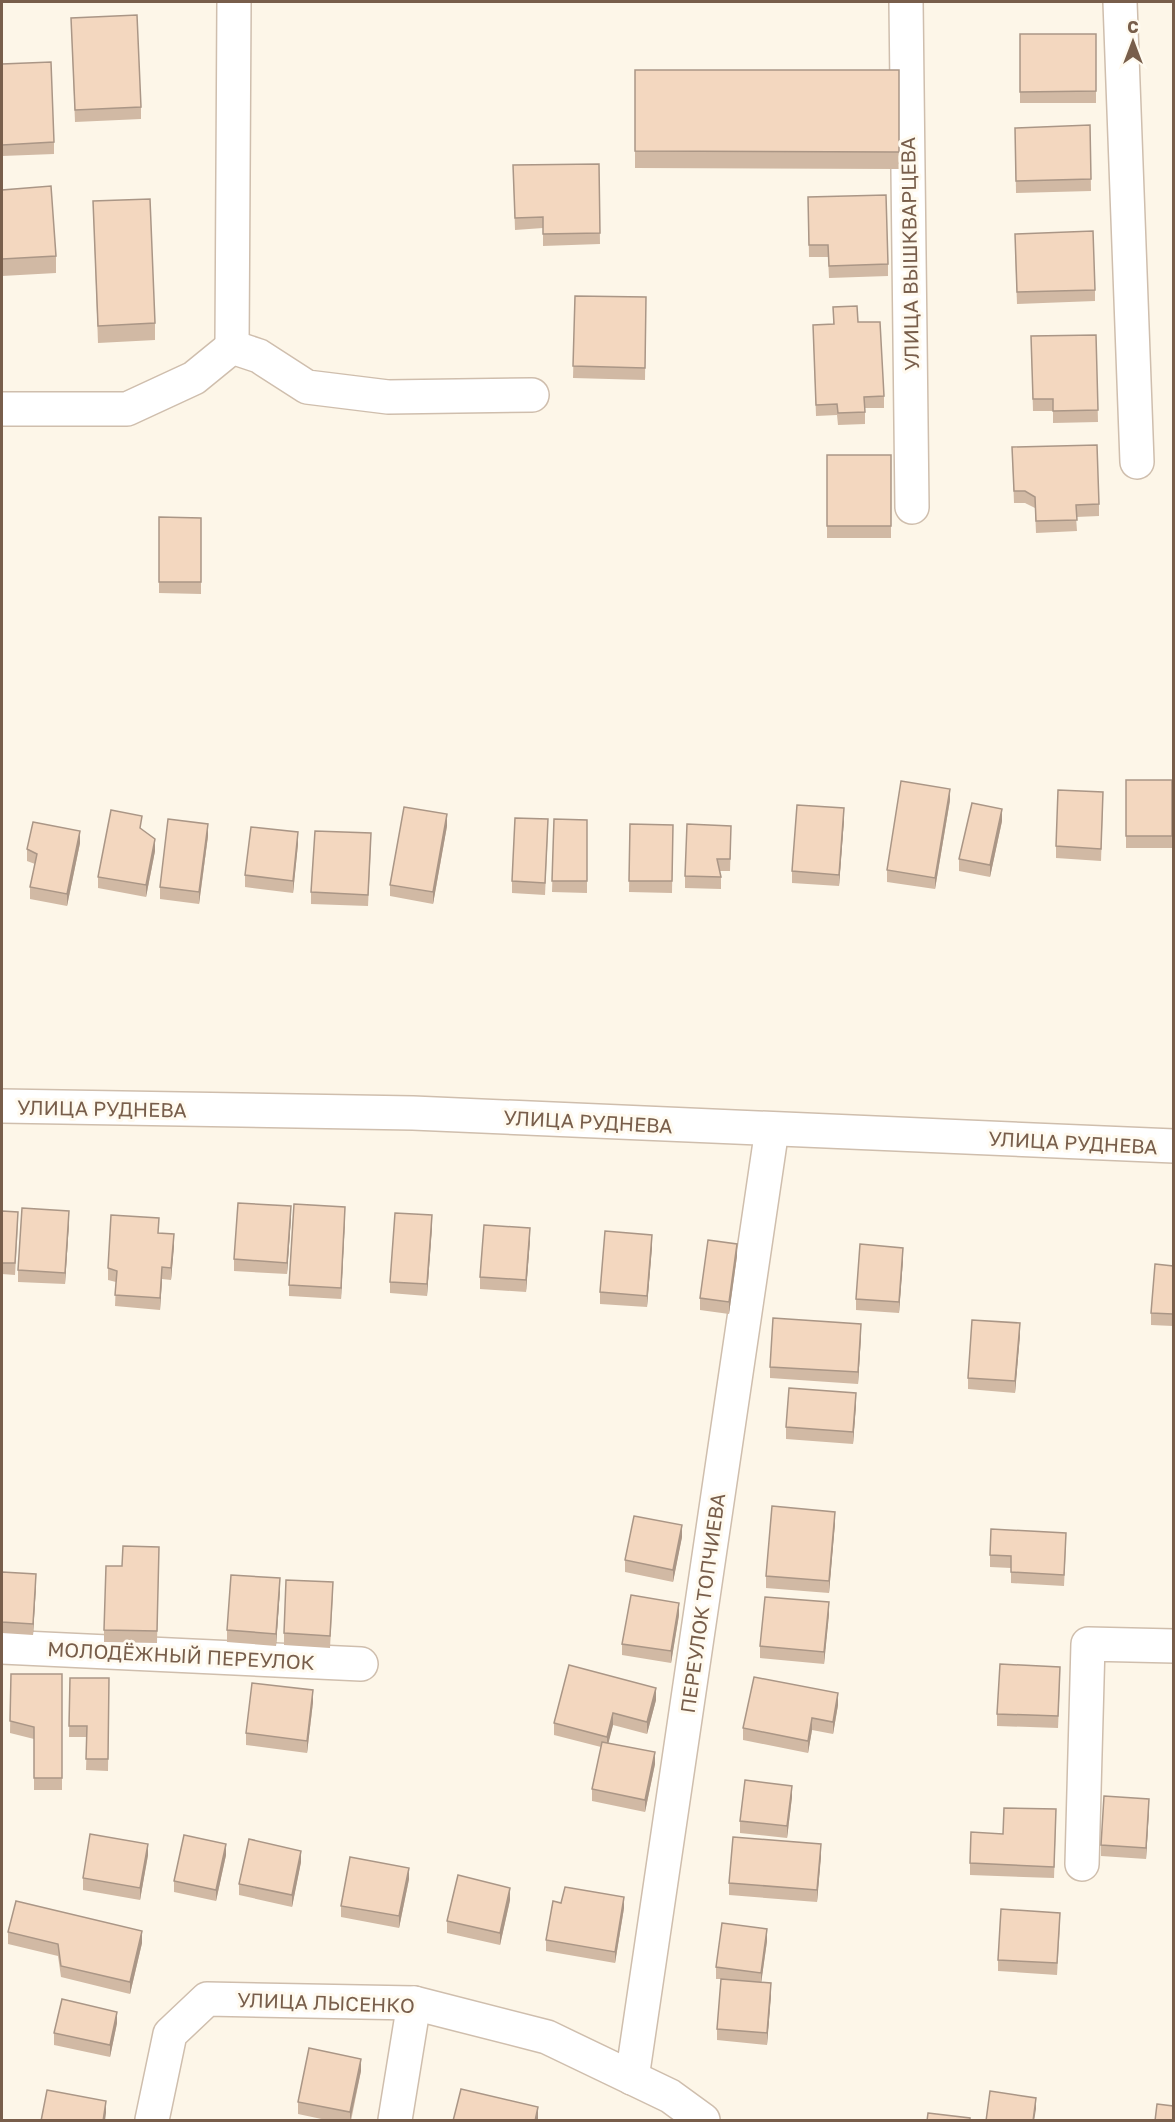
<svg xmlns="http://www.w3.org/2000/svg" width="1175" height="2122" font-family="'Golos Text',sans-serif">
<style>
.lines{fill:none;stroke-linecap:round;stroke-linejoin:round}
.minor-casing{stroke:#cfbead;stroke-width:36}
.minor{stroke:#fff;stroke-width:33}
.wall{fill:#d1b9a4}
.shaded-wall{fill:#aa9686}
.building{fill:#f3d7bf;stroke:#aa9686;stroke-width:1.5}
.labels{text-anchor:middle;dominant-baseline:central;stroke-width:6;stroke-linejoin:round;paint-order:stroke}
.street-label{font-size:20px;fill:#785e4b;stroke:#fffaef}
</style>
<rect width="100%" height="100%" fill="#fdf6e8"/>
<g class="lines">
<g class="minor-casing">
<g id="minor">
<polyline points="906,2 912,507"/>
<polyline points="1120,2 1137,462"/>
<polyline points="232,347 234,2"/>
<polyline points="2,409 127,409 194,378 232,347 259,356 307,387 388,397 532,395"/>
<polyline points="2,1106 413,1113 1174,1146"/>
<polyline points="2,1647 361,1664"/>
<polyline points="1082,1864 1088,1644 1174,1646"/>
<polyline points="632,2078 772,1129"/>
<polyline points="152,2120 170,2034 207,1999 414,2003 547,2037 670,2096 703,2120"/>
<polyline points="395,2120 414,2003"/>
</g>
</g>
<use href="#minor" class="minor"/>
</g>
<g class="wall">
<polygon points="71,18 141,107 141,119 75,122"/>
<rect x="1020" y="34" width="76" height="69"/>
<polygon points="2,64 54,142 54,154 2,156"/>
<polygon points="635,70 899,70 899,169 635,168"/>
<polygon points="1090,125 1091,191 1016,193 1015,128"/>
<polygon points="599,164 600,244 543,246 543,228 515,230 513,165"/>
<polygon points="2,190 56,256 56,273 2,276"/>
<polygon points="808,197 888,264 888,276 829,278 828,257 809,257"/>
<polygon points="93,201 155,323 155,340 98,343"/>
<polygon points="1015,246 1095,290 1095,301 1017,304"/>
<polygon points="575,296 646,297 645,380 573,378"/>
<polygon points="833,307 858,322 884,396 884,408 865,408 865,424 838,425 837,415 816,416 813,325 833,324"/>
<polygon points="1096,335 1098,422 1053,423 1053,411 1033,411 1031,336"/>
<polygon points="1012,447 1099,504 1099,516 1076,517 1077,531 1036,533 1035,508 1025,503 1014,503"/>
<rect x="827" y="455" width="64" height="83"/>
<polygon points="159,517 201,518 201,594 159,593"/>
<rect x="1126" y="780" width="46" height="68"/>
<polygon points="950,800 935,889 887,882 887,870"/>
<polygon points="1103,804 1101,861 1056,858 1056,846"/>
<polygon points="554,819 587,820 587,893 552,892"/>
<polygon points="844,820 839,886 792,883 792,871"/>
<polygon points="1002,821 990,877 959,871 959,859"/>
<polygon points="630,824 673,825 672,893 629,892"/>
<polygon points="447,826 433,904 390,896 390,885"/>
<polygon points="142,829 155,851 146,897 98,888 98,877"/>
<polygon points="548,831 545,895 512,893 512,881"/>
<polygon points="208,836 199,904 160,899 160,887"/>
<polygon points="731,837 730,871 719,871 721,877 721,889 685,888 685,876"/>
<polygon points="80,843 67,906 30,899 30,887 35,864 27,861 27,849"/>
<polygon points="298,844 293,893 245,887 245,875"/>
<polygon points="371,845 368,906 311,904 311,892"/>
<polygon points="2,1211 18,1224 15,1275 2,1274"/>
<polygon points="291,1218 287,1274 234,1271 234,1259"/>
<polygon points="345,1219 341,1299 289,1296 289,1285"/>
<polygon points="69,1223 65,1284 18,1282 18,1270"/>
<polygon points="432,1227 427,1296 390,1293 390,1282"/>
<polygon points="159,1233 174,1246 171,1280 162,1279 160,1310 115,1306 116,1282 108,1280 108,1268"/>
<polygon points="530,1240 526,1292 480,1289 480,1277"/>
<polygon points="652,1247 647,1307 600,1304 600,1292"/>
<polygon points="737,1256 729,1314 700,1310 700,1298"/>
<polygon points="903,1260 899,1313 856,1310 856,1299"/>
<polygon points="1173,1266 1173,1326 1151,1325 1151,1313"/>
<polygon points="1020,1335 1015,1393 968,1389 968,1378"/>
<polygon points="861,1336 858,1384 770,1378 770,1367"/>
<polygon points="856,1405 853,1444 786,1439 786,1427"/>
<polygon points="835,1523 829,1593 766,1588 766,1576"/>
<polygon points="682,1537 673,1582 625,1572 625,1560"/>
<polygon points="1066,1545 1064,1586 1011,1583 1011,1568 990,1567 990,1555"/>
<polygon points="159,1547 157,1643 104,1642 104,1630"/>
<polygon points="2,1572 36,1585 33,1635 2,1633"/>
<polygon points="280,1590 276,1646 227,1642 227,1630"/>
<polygon points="333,1594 330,1648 284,1645 284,1633"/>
<polygon points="829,1614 824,1664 760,1658 760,1646"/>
<polygon points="679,1615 671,1663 622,1655 622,1644"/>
<polygon points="11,1674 62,1674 62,1790 34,1790 34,1739 10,1733"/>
<polygon points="70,1678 109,1678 108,1771 86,1770 87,1737 69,1737"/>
<polygon points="1060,1679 1058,1728 997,1726 997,1714"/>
<polygon points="656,1700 647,1734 613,1725 608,1743 655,1764 645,1812 592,1801 592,1789 601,1747 554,1735 554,1723"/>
<polygon points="313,1702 307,1753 246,1745 246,1733"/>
<polygon points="838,1705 833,1734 812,1730 808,1753 743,1740 743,1728"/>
<polygon points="792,1797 787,1838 740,1833 740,1821"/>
<polygon points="1149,1810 1146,1859 1101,1856 1101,1845"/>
<polygon points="1056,1821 1054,1878 970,1875 970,1863"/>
<polygon points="148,1855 140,1900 83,1890 83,1878"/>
<polygon points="226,1855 216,1901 174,1892 174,1881"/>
<polygon points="821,1856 817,1902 729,1895 729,1883"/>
<polygon points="301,1862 292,1907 239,1895 239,1884"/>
<polygon points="409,1879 399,1928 341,1917 341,1906"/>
<polygon points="510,1900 500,1945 447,1933 447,1921"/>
<polygon points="561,1903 624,1908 615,1963 546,1951 546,1940"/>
<polygon points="1060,1924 1057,1975 998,1971 998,1960"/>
<polygon points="8,1932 142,1943 130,1994 61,1977 58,1956 8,1944"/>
<polygon points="767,1941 761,1983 771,1995 767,2045 717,2040 717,2029 721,1979 716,1979 716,1967"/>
<polygon points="117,2023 110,2057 54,2045 54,2033"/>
<polygon points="361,2071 351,2121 331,2121 298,2114 298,2102"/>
</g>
<g class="shaded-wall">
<polygon points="950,789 950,800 935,889 935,878"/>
<polygon points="844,808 844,820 839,886 839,875"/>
<polygon points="1002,809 1002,821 990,877 990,865"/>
<polygon points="447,814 447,826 433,904 433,892"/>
<polygon points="208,824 208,836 199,904 199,892"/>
<polygon points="80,831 80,843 67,906 67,894"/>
<polygon points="298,832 298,844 293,893 293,881"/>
<polygon points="155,839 155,851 146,897 146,885"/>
<polygon points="291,1206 291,1218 287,1274 287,1263"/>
<polygon points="345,1207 345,1219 341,1299 341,1288"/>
<polygon points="69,1211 69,1223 65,1284 65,1273"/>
<polygon points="432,1215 432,1227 427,1296 427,1284"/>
<polygon points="530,1228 530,1240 526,1292 526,1280"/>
<polygon points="174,1234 174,1246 171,1280 171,1268"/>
<polygon points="652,1235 652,1247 647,1307 647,1296"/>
<polygon points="737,1244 737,1256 729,1314 729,1302"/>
<polygon points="903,1248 903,1260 899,1313 899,1302"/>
<polygon points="162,1267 162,1279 160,1310 160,1298"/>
<polygon points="1020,1323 1020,1335 1015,1393 1015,1381"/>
<polygon points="861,1324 861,1336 858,1384 858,1372"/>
<polygon points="856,1393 856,1405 853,1444 853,1432"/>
<polygon points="835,1512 835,1523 829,1593 829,1581"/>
<polygon points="682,1525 682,1537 673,1582 673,1570"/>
<polygon points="36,1574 36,1585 33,1635 33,1624"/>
<polygon points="280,1578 280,1590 276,1646 276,1634"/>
<polygon points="829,1602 829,1614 824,1664 824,1652"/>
<polygon points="679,1603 679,1615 671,1663 671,1651"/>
<polygon points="656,1688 656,1700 647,1734 647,1722"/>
<polygon points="313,1690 313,1702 307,1753 307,1741"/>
<polygon points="838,1693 838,1705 833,1734 833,1722"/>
<polygon points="613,1713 613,1725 607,1749 607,1737"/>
<polygon points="812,1718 812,1730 808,1753 808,1741"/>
<polygon points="655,1752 655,1764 645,1812 645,1800"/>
<polygon points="792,1786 792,1797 787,1838 787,1826"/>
<polygon points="1149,1799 1149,1810 1146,1859 1146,1848"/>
<polygon points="148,1844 148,1855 140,1900 140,1888"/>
<polygon points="226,1844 226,1855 216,1901 216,1890"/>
<polygon points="821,1844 821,1856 817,1902 817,1890"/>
<polygon points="301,1851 301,1862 292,1907 292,1895"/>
<polygon points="409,1868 409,1879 399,1928 399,1916"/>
<polygon points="510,1888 510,1900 500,1945 500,1933"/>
<polygon points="624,1897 624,1908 615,1963 615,1952"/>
<polygon points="767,1929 767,1941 761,1984 761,1973"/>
<polygon points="142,1931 142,1943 130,1994 130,1982"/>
<polygon points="771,1983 771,1995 767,2045 767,2033"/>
<polygon points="117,2012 117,2023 110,2057 110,2045"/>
<polygon points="361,2059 361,2071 350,2121 350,2112"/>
<polygon points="1036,2098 1036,2109 1034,2121 1033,2121"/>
<polygon points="106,2101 106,2113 105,2121 103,2121"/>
<polygon points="538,2107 538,2121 535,2121"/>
</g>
<g class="building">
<polygon points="137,15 141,107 75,110 71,18"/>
<polygon points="1020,34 1096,34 1096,91 1020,92"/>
<polygon points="51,62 54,142 2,145 2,64"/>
<polygon points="635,70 899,70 899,152 635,151"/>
<polygon points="1090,125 1091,179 1016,181 1015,128"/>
<polygon points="599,164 600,233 543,234 543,217 515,218 513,165"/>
<polygon points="51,186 56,256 2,259 2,190"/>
<polygon points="886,195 888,264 829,266 828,245 809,245 808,197"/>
<polygon points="150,199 155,323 98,326 93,201"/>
<polygon points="1093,231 1095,290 1017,292 1015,234"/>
<polygon points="575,296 646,297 645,368 573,366"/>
<polygon points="857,306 858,322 880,322 884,396 864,397 865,412 838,413 837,404 816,405 813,325 834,324 833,307"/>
<polygon points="1096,335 1098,410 1053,411 1053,399 1033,399 1031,336"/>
<polygon points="1097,445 1099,504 1076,505 1077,520 1036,521 1035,497 1025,491 1014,491 1012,447"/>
<rect x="827" y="455" width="64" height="71"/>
<polygon points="159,517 201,518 201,582 159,582"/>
<rect x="1126" y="780" width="46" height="56"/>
<polygon points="901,781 950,789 935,878 887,870"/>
<polygon points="1058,790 1103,792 1101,849 1056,846"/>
<polygon points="972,803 1002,809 990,865 959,859"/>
<polygon points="797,805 844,808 839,875 792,871"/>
<polygon points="404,807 447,814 433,892 390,885"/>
<polygon points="111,810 142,816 140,828 155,839 146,885 98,877"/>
<polygon points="515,818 548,819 545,883 512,881"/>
<polygon points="168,819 208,824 199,892 160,887"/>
<polygon points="554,819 587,820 587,881 552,881"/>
<polygon points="33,822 80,831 67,894 30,887 37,854 27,849"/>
<polygon points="630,824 673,825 672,881 629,881"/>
<polygon points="687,824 731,826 730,859 717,859 721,877 685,876"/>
<polygon points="251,827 298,832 293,881 245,875"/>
<polygon points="315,831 371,833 368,895 311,892"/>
<polygon points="238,1203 291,1206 287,1263 234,1259"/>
<polygon points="294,1204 345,1207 341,1288 289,1285"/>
<polygon points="22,1208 69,1211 65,1273 18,1270"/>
<polygon points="2,1211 18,1212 15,1263 2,1263"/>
<polygon points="395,1213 432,1215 427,1284 390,1282"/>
<polygon points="111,1215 159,1218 158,1233 174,1234 171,1268 162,1267 160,1298 115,1295 117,1271 108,1268"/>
<polygon points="484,1225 530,1228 526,1280 480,1277"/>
<polygon points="605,1231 652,1235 647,1296 600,1292"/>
<polygon points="708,1240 737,1244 729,1302 700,1298"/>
<polygon points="860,1244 903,1248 899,1302 856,1299"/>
<polygon points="1155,1264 1173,1266 1173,1314 1151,1313"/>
<polygon points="773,1318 861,1324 858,1372 770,1367"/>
<polygon points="972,1320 1020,1323 1015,1381 968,1378"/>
<polygon points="789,1388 856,1393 853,1432 786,1427"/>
<polygon points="772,1506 835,1512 829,1581 766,1576"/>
<polygon points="634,1516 682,1525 673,1570 625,1560"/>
<polygon points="991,1529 1066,1533 1064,1575 1011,1572 1011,1556 990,1555"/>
<polygon points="123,1546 159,1547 157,1631 104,1630 106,1566 122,1566"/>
<polygon points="2,1572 36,1574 33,1624 2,1622"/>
<polygon points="231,1575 280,1578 276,1634 227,1630"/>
<polygon points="286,1580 333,1582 330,1636 284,1633"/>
<polygon points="631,1595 679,1603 671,1651 622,1644"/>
<polygon points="765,1597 829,1602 824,1652 760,1646"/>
<polygon points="1000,1664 1060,1667 1058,1716 997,1714"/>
<polygon points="569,1665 656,1688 647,1722 613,1713 607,1737 554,1723"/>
<polygon points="11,1674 62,1674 62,1778 34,1778 34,1727 10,1721"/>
<polygon points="754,1677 838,1693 833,1722 812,1718 808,1741 743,1728"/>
<polygon points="70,1678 109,1678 108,1759 86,1759 87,1726 69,1726"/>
<polygon points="252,1683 313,1690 307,1741 246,1733"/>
<polygon points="602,1742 655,1752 645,1800 592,1789"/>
<polygon points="745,1780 792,1786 787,1826 740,1821"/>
<polygon points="1104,1796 1149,1799 1146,1848 1101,1845"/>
<polygon points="1004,1808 1056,1809 1054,1867 970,1863 971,1832 1003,1834"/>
<polygon points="90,1834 148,1844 140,1888 83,1878"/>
<polygon points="184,1835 226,1844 216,1890 174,1881"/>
<polygon points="733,1837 821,1844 817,1890 729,1883"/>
<polygon points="249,1839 301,1851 292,1895 239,1884"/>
<polygon points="350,1857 409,1868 399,1916 341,1906"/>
<polygon points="458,1875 510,1888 500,1933 447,1921"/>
<polygon points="565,1887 624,1897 615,1952 546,1940 553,1901 561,1903"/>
<polygon points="16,1901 142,1931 130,1982 61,1966 58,1944 8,1932"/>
<polygon points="1001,1909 1060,1913 1057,1963 998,1960"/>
<polygon points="722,1923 767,1929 761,1973 716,1967"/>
<polygon points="721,1979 771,1983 767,2033 717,2029"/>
<polygon points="62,1999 117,2012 110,2045 54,2033"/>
<polygon points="309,2048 361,2059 350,2112 298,2102"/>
<polygon points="461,2089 538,2107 535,2121 453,2121"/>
<polygon points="47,2090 106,2101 103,2121 41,2121"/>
<polygon points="990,2091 1036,2098 1033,2121 986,2121"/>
<polygon points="1157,2104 1173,2106 1173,2121 1155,2121"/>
<polygon points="928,2113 970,2118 970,2121 927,2121"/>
</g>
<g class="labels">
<g class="street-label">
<text transform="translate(909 254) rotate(-91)">УЛИЦА ВЫШКВАРЦЕВА</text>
<text transform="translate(102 1108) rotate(1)">УЛИЦА РУДНЕВА</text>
<text transform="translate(588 1121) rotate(3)">УЛИЦА РУДНЕВА</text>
<text transform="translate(1073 1142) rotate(3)">УЛИЦА РУДНЕВА</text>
<text transform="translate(702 1603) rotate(-82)">ПЕРЕУЛОК ТОПЧИЕВА</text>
<text transform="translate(181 1655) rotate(3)">МОЛОДЁЖНЫЙ ПЕРЕУЛОК</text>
<text transform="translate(326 2002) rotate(2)">УЛИЦА ЛЫСЕНКО</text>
</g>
</g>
<rect width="1175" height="2122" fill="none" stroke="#785e4b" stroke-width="6"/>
<g transform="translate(1133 42)" stroke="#fffaef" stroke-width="4.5" paint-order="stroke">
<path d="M0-4.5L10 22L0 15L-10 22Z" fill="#785e4b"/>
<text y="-9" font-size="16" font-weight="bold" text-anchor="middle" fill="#785e4b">С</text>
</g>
</svg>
